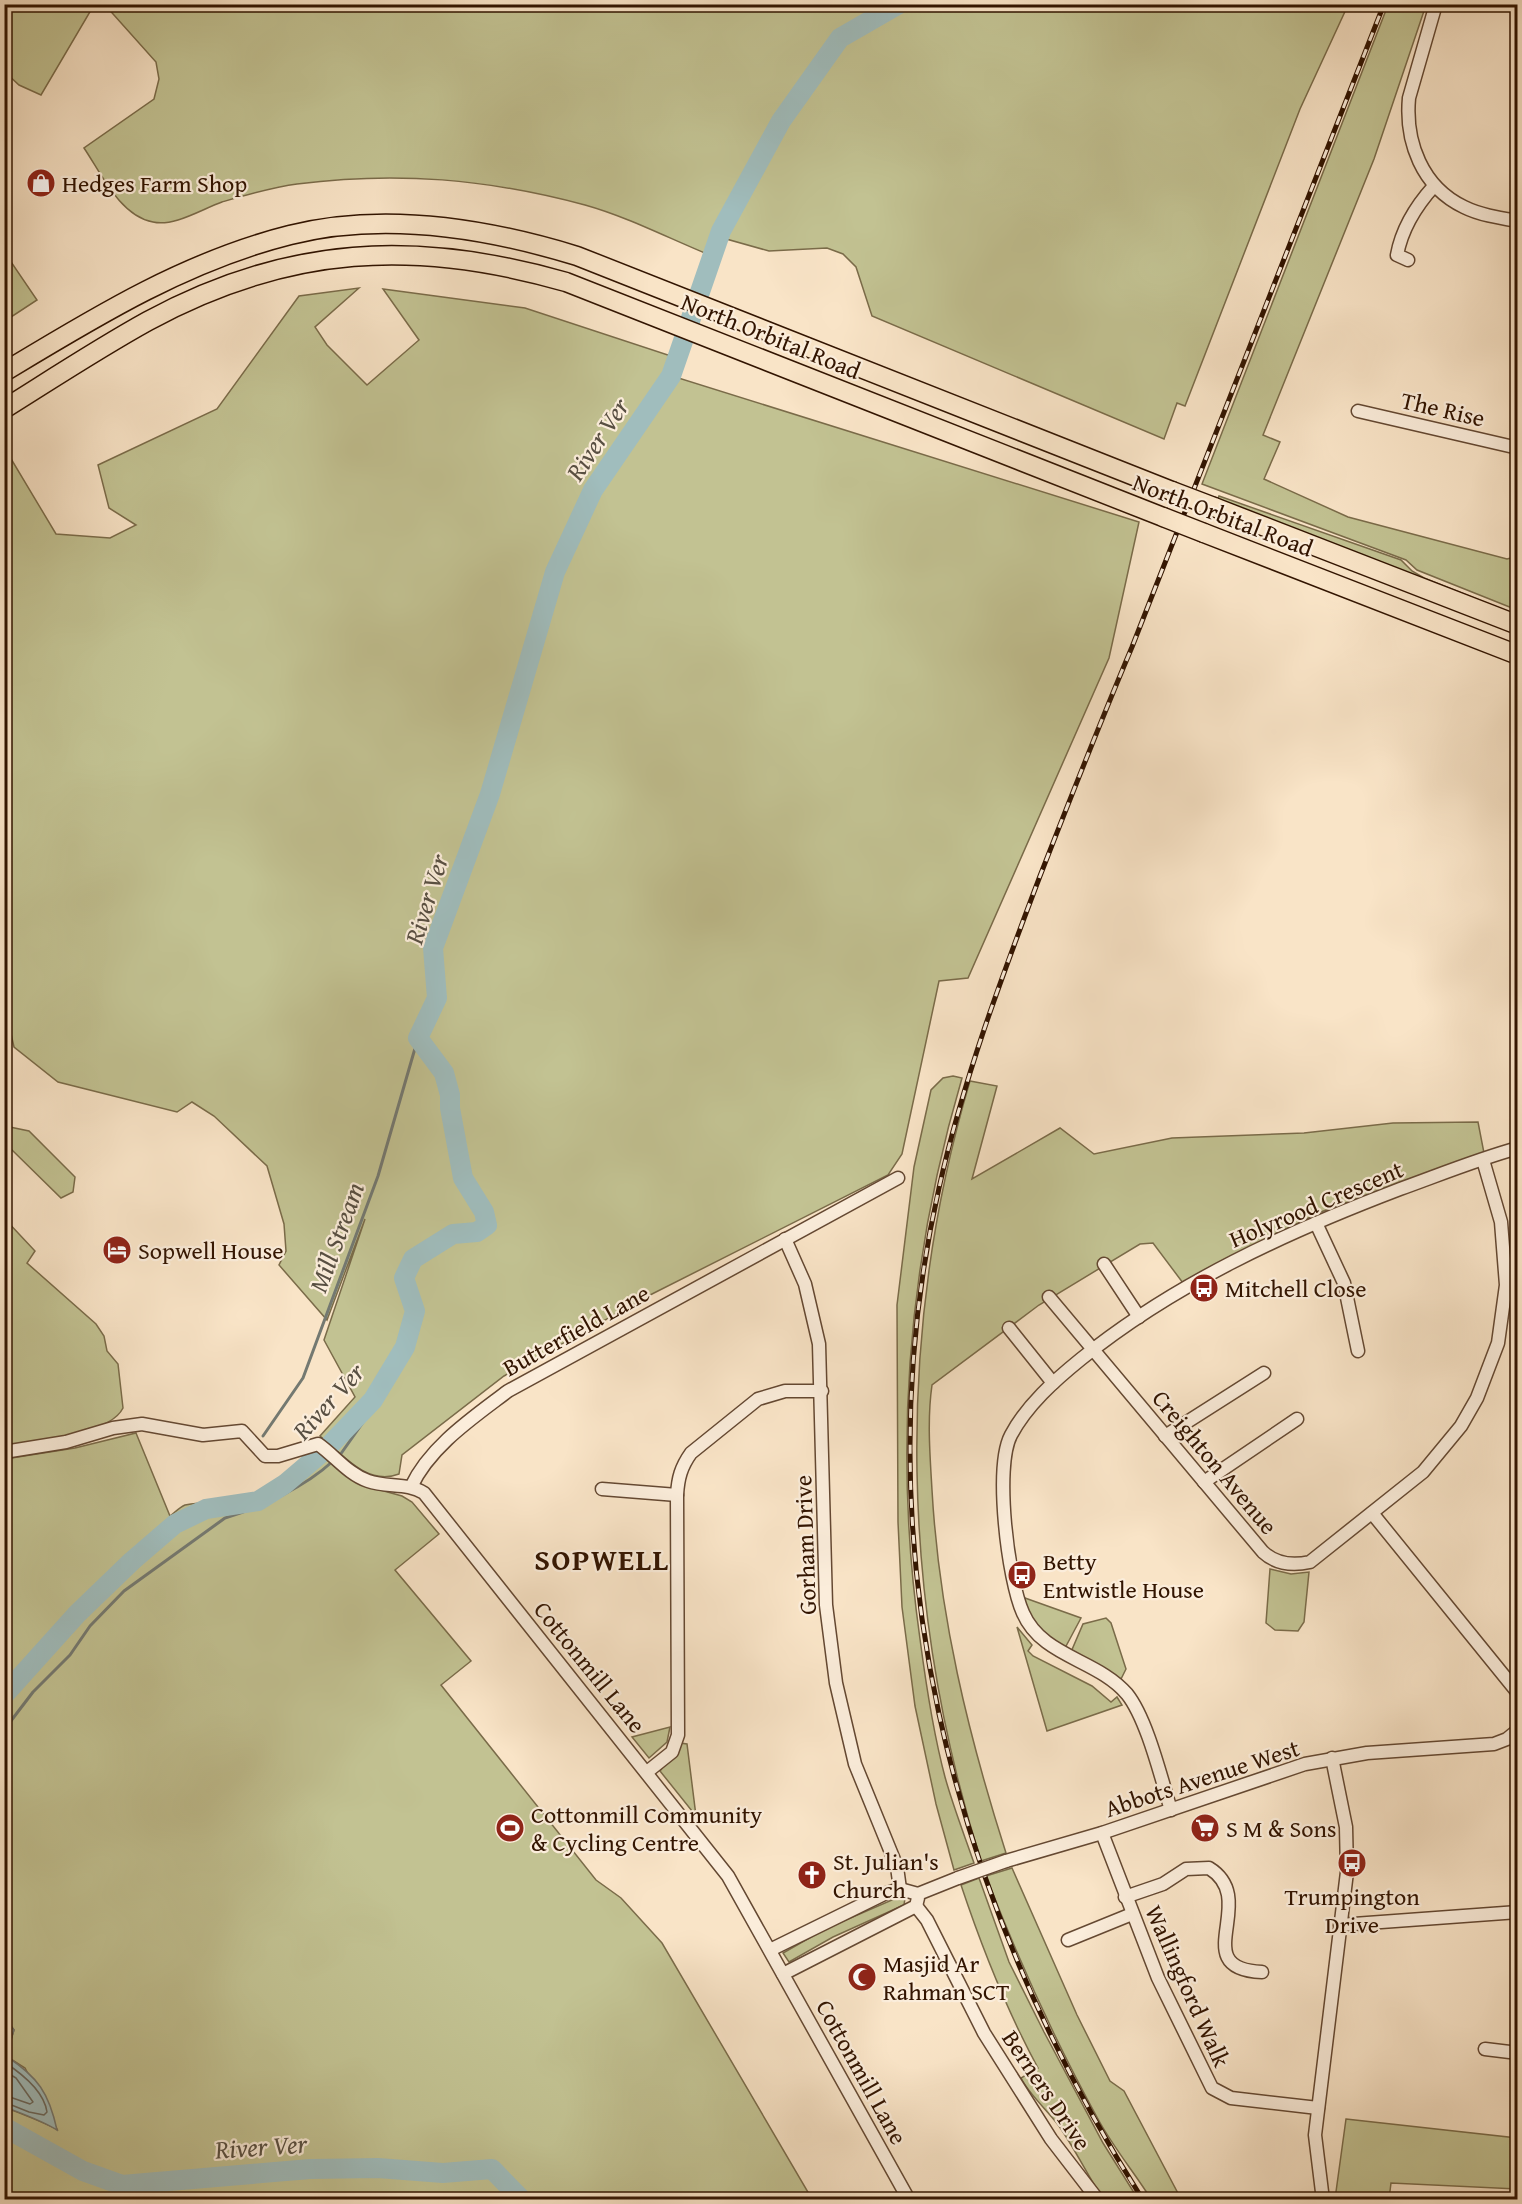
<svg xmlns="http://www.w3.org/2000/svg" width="1522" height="2204" font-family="'Gentium Book Plus',serif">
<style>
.green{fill:#c2c292;stroke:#7a6b49;stroke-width:1.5}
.water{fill:#a0bdbd;stroke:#747971;stroke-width:1.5}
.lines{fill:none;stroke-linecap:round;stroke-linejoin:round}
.shore{stroke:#69685e;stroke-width:1.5}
.stream{stroke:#747971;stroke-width:3}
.river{stroke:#a0bdbd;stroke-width:20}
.minor-casing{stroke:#644832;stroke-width:15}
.highway-casing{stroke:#321400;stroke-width:21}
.minor{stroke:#fbeddb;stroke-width:12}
.highway{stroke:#f9e4c7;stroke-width:18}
.rail-casing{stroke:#321400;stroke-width:5}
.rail{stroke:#fbeddb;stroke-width:3;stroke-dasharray:9;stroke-linecap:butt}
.minor-bridge-casing{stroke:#644832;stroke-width:15;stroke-linecap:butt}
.highway-bridge-casing{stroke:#321400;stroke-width:21;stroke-linecap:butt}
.minor-bridge{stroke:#fbeddb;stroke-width:12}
.highway-bridge{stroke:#f9e4c7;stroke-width:18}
.labels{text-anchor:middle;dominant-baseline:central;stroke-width:4.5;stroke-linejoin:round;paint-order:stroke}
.poi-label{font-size:24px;fill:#321400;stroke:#fbeddb;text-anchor:start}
.street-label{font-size:24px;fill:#321400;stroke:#fbeddb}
.water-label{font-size:26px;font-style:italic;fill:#584f42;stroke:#fbeddb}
.district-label{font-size:30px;font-weight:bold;letter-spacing:1.5px;fill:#321400;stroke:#fbeddb}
</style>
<rect width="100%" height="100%" fill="#f9e4c7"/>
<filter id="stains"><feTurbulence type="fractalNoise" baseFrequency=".00333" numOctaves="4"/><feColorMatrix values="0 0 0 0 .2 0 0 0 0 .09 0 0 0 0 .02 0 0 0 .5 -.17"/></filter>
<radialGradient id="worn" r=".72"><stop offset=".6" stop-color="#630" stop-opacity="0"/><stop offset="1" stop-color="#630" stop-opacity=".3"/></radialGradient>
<g class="green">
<polygon points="5,4 94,5 41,95 19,85 5,72"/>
<path d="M105 5H1348L1300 109 1185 406 1177 403 1164 439 872 316 856 267 843 254 827 248 769 251 719 237 712 256C670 239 628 217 585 205 488 179 397 171 297 184 273 187 246 195 222 202 202 209 174 227 153 222 120 216 101 173 84 148L154 99 159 79 156 62Z"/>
<polygon points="1388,5 1426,5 1374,159 1263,435 1280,442 1264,479 1348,517 1507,559 1515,557 1517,593 1512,608 1417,570 1406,560 1202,484"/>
<polygon points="5,253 37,300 5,321 4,321"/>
<path d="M359 288 315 327 327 345 367 385 419 340 383 289 525 308 674 357 672 376 1139 522 1109 658 968 978 939 981 902 1154 888 1175 652 1294 504 1376 402 1455 399 1474C367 1486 343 1455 320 1436L355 1397 324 1340 365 1219 327 1320 279 1265 286 1251 284 1224 267 1166 214 1116 192 1102 177 1112 58 1082 14 1047 4 1003V447L56 534 110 538 136 525 109 508 98 465 217 409 299 296Z"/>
<polygon points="1219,496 1401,560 1412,571 1424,578 1517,615 1517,619 1217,501"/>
<path d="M953 1076 962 1078C908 1261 893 1449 920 1639 926 1685 933 1732 945 1777 953 1806 964 1834 974 1863L954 1870 936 1804 915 1706 902 1607 898 1522 897 1305 914 1167 931 1090 943 1078Z"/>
<path d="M970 1081 997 1086 972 1179 1060 1128 1094 1154 1172 1138 1304 1133 1393 1123 1478 1122 1484 1153 1318 1213 1183 1283 1153 1243 1140 1244 1039 1305 932 1385C927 1420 930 1455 932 1490 939 1615 968 1734 1006 1853L981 1861C901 1607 894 1337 970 1081Z"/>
<polygon points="5,1126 29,1131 75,1177 73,1192 61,1198 11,1149 5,1150"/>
<path d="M4 1218 35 1251 27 1263 96 1324 104 1336 107 1351 118 1364 123 1408C110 1435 33 1442 5 1446Z"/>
<path d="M136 1433 170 1516C174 1513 180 1507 185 1505 208 1500 232 1505 255 1498 276 1491 305 1457 321 1455L344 1474 373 1488 402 1496 412 1502 439 1534 395 1570 471 1661 441 1685 596 1880 621 1898 662 1943 812 2199H5L4 2107C23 2114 40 2121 57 2129L25 2068 6 2056 14 2030 4 2017 5 1459 75 1448Z"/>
<polygon points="1270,1569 1291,1574 1309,1572 1304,1622 1298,1631 1275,1630 1266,1623"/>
<path d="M1025 1598 1081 1618 1065 1648C1049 1638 1021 1618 1025 1598Z"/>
<polygon points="1106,1618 1111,1623 1126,1669 1121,1679 1071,1652 1083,1624"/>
<polygon points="1017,1627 1032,1645 1028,1651 1033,1656 1092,1686 1111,1702 1117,1697 1122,1705 1047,1731"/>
<polygon points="670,1727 667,1742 649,1758 632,1737"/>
<polygon points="680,1743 687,1744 696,1816 660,1771"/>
<path d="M1012 1868 1077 2015 1110 2081 1124 2091 1181 2199H1151C1134 2172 1113 2147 1098 2119 1055 2041 1018 1959 986 1876Z"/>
<path d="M979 1878 1009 1962 1044 2032 1103 2143 1138 2199H1103C1088 2176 1075 2149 1059 2126 1048 2111 1028 2093 1021 2078L1038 2068C1006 2009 982 1948 961 1885Z"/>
<polygon points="901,1896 905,1898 904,1905 833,1937 789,1962 783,1953 825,1929"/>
<polygon points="1346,2119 1517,2138 1517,2189 1391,2183 1389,2199 1335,2199"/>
</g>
<path class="water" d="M4 2017 14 2030 6 2056C38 2077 49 2093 57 2130 41 2120 23 2114 5 2107Z"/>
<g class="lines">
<g class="shore">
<path d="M4 2062C21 2073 44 2091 47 2112L44 2115 29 2112 4 2102"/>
<polyline points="4,2071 16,2078 33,2102 30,2104 4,2095"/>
</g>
<g class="stream">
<polyline points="263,1436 303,1378 378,1176 418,1038"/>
<polyline points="340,1455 364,1421 373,1400"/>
<path d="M4 1730 33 1692 70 1655 90 1626 124 1591 225 1518C262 1507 305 1487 333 1461"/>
</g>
<g class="river">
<polyline points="4,1695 77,1614 132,1561 175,1524 206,1509 258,1501 285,1484 326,1449 354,1420 373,1400 405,1347 415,1311 404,1278 413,1259 453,1234 477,1232 487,1225 484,1212 463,1178 450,1108 450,1095 444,1073 418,1038 437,998 433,948 490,794 555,572 593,490 671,376 721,231 781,121 840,38 899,4"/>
<polyline points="4,2127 83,2171 122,2185 310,2169 378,2168 443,2173 492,2169 522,2200"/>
</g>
<g class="minor-casing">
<g id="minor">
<path d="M1436 4 1409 98C1405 142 1422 187 1464 207 1480 215 1500 218 1518 221"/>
<path d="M1408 260 1397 255C1402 228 1415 207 1434 186"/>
<polyline points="1358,411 1518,448"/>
<polyline points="1316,1223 1344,1283 1358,1351"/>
<polyline points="785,1239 805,1284 819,1344 826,1605 836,1683 855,1764 897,1867 900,1889"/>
<polyline points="1104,1264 1139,1317"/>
<path d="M1049 1297 1263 1552C1276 1564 1292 1566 1310 1562L1423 1472 1461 1426 1477 1398 1498 1343 1506 1285 1501 1222 1483 1160"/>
<polyline points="1009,1328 1053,1383"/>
<polyline points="1165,1436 1264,1373"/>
<path d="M4 1452 66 1442 113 1428 142 1424 203 1435 242 1431 265 1456H278L318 1444C335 1456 348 1474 368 1481 387 1488 407 1482 424 1493L728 1876 909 2200"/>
<polyline points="1204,1482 1297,1419"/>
<path d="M411 1487C430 1446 474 1417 508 1391L898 1178"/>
<polyline points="602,1489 677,1495"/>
<polyline points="1372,1513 1518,1693"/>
<path d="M647 1772 672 1752 678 1735 677 1495C678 1478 681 1467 691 1453L758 1399 785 1391H822"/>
<path d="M1171 1810C1161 1778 1147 1719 1127 1694 1097 1659 1042 1657 1023 1613 1008 1580 994 1467 1011 1435 1027 1405 1055 1380 1081 1359 1175 1283 1287 1232 1400 1189 1439 1175 1478 1159 1518 1148"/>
<polyline points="1102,1833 1158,1978 1212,2088 1231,2098 1318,2108"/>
<polyline points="1006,1861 1102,1833 1305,1764 1367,1753 1494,1744 1507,1739 1518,1730"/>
<polyline points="918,1894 958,1878"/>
<path d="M1125 1897 1163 1884 1186 1869 1209 1868C1261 1900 1185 1969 1262 1972"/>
<polyline points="916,1906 927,1920 984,2033 1051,2139 1098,2200"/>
<polyline points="1340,1925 1518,1912"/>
<polyline points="1068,1940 1132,1914"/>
<polyline points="770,1950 884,1894 900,1889 918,1894"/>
<polyline points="783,1974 916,1906 918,1898"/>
<polyline points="1485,2049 1518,2053"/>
<polyline points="1323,2200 1315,2135 1347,1872 1346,1827 1332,1758"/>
</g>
</g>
<g class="highway-casing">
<g id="highway">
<path d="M4 372C95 317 186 261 290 235 385 211 486 228 577 256L1172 491"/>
<path d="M4 409C52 379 99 348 148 321 288 245 416 239 566 282L1163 517"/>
<polyline points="1214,507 1518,625"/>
<polyline points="1204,533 1518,655"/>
</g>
</g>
<use href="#minor" class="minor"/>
<use href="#highway" class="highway"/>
<g class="rail-casing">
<path id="rail" d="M1143 2200C951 1898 859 1543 939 1188 963 1080 1001 979 1040 876 1070 799 1100 723 1132 647L1384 4"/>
</g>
<use href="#rail" class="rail"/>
<g class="minor-bridge-casing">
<polyline id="minor-bridge" points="958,1878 1006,1861"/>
</g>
<g class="highway-bridge-casing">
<g id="highway-bridge">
<polyline points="1172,491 1214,507"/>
<polyline points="1163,517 1204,533"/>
</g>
</g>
<use href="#minor-bridge" class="minor-bridge"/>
<use href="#highway-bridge" class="highway-bridge"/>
</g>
<defs>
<g id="shop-disc" transform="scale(1.5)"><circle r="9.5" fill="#8f2418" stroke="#fbeddb"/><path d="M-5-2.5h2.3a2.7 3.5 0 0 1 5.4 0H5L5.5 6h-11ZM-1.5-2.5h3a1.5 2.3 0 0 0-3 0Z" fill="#fff"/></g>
<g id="hotel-disc" transform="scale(1.5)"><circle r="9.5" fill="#8f2418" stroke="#fbeddb"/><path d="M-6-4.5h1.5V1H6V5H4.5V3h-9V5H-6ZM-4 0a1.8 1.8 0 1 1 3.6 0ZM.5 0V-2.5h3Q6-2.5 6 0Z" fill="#fff"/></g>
<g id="bus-disc" transform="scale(1.5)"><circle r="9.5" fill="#8f2418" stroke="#fbeddb"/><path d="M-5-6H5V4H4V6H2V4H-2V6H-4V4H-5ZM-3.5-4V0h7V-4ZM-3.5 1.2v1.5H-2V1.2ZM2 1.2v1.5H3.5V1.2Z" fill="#fff"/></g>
<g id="stadium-disc" transform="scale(1.5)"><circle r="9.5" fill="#8f2418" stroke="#fbeddb"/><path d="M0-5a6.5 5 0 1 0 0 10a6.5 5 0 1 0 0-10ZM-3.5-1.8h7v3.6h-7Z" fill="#fff"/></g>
<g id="supermarket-disc" transform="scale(1.5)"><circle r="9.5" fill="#8f2418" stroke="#fbeddb"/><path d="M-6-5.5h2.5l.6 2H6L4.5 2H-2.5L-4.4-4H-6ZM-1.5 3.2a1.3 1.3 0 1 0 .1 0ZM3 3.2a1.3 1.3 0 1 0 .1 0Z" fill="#fff"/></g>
<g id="church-disc" transform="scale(1.5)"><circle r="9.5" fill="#8f2418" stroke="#fbeddb"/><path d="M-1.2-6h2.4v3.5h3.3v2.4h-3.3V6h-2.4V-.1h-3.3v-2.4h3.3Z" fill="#fff"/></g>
<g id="mosque-disc" transform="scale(1.5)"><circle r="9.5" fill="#8f2418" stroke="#fbeddb"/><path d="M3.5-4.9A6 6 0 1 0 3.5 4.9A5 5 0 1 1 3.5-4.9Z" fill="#fff"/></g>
</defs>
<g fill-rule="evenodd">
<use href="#shop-disc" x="41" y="183"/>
<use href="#hotel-disc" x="117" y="1250"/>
<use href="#bus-disc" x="1204" y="1288"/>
<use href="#bus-disc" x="1022" y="1575"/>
<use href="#stadium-disc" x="510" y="1828"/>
<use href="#supermarket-disc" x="1205" y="1828"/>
<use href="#bus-disc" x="1352" y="1863"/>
<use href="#church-disc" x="812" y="1875"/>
<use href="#mosque-disc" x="862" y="1977"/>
</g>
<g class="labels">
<g class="poi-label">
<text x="62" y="183">Hedges Farm Shop</text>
<text x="138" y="1250">Sopwell House</text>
<text x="1225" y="1288">Mitchell Close</text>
<text x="1043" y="1561">Betty<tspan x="1043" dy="28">Entwistle House</tspan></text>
<text x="531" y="1814">Cottonmill Community<tspan x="531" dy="28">&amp; Cycling Centre</tspan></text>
<text x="1226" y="1828">S M &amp; Sons</text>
<text x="833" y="1861">St. Julian's<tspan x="833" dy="28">Church</tspan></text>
<text x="1352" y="1896" text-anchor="middle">Trumpington<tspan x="1352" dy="28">Drive</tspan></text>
<text x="883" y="1963">Masjid Ar<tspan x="883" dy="28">Rahman SCT</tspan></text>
</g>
<g class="street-label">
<text transform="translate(771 336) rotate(22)">North Orbital Road</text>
<text transform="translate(1443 409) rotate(13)">The Rise</text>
<text transform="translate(1223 515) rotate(21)">North Orbital Road</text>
<text transform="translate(1316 1204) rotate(-23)">Holyrood Crescent</text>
<text transform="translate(576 1330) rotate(-29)">Butterfield Lane</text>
<text transform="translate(1215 1462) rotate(50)">Creighton Avenue</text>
<text transform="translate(805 1545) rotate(-92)">Gorham Drive</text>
<text transform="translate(590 1667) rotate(51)">Cottonmill Lane</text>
<text transform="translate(1202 1778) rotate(-18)">Abbots Avenue West</text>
<text transform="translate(1188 1986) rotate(66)">Wallingford Walk</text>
<text transform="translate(862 2072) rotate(61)">Cottonmill Lane</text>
<text transform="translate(1047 2090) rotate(56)">Berners Drive</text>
</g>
<g class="water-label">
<text transform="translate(597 439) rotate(-57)">River Ver</text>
<text transform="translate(426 899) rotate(-73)">River Ver</text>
<text transform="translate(336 1237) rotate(-70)">Mill Stream</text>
<text transform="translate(328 1401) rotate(-48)">River Ver</text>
<text transform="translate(261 2146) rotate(-4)">River Ver</text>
</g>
<g class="district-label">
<text x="602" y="1559">SOPWELL</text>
</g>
</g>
<rect width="1522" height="2204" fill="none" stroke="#f9e4c7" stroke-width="24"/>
<rect x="6" y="6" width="1510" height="2192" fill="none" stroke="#321400" stroke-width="3"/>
<rect x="12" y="12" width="1498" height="2180" fill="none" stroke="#321400" stroke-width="1.5"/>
<rect width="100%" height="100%" filter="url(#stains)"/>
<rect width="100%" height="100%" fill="url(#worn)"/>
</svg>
